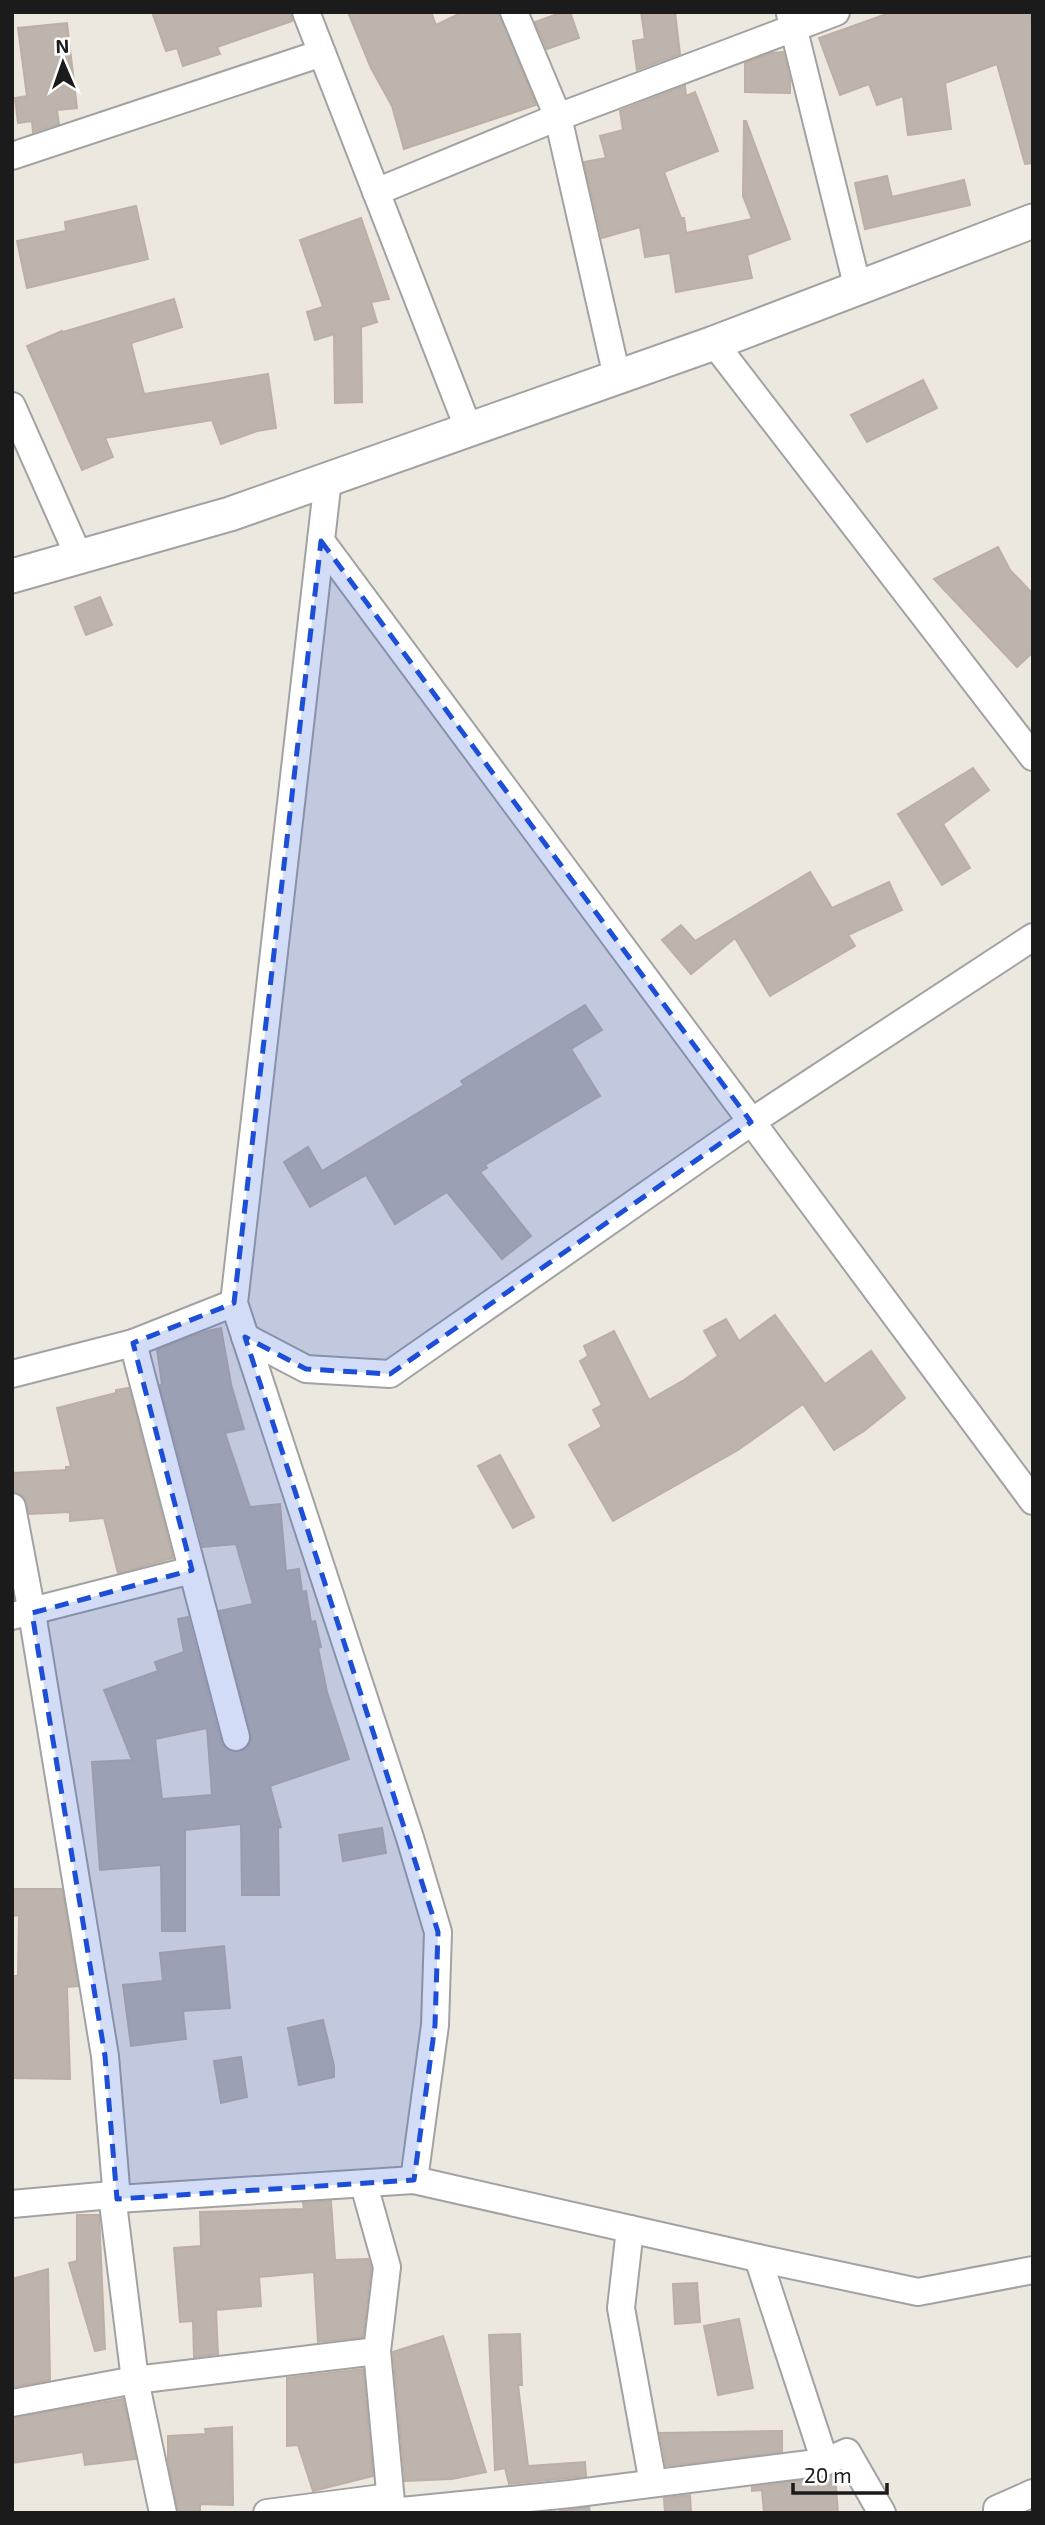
<svg xmlns="http://www.w3.org/2000/svg" width="1045" height="2525" font-family="'Exo 2',sans-serif">
<style>
.building{fill:#bcb4ad;stroke:#bdafa4;stroke-width:2;fill-rule:evenodd}
.lines{fill:none;stroke-linecap:round;stroke-linejoin:round}
.minor-casing{stroke:#a2a2a2;stroke-width:30}
.tertiary-casing{stroke:#a2a2a2;stroke-width:37}
.minor{stroke:#fff;stroke-width:26}
.tertiary{stroke:#fff;stroke-width:33}
.marked{fill:#1d4ed8;fill-opacity:0.2;stroke:#1d4ed8;stroke-width:5;stroke-dasharray:14 9;stroke-linejoin:round}
</style>
<rect width="100%" height="100%" fill="#ece8e0"/>
<g class="building">
<polygon points="152,12 291,12 292,21 217,47 220,54 183,66 177,48 166,51"/>
<polygon points="348,12 431,12 436,25 463,12 499,12 536,105 404,149 392,106 371,68"/>
<polygon points="563,12 570,12 579,38 547,49 535,22"/>
<polygon points="641,12 675,12 680,54 637,70 633,41 645,39"/>
<polygon points="892,12 1030,12 1033,27 1033,163 1025,164 997,64 945,83 951,129 908,135 903,96 877,105 869,84 840,95 819,38"/>
<polygon points="67,23 77,108 57,110 59,124 33,132 32,121 18,123 15,98 27,96 18,28"/>
<polygon points="783,52 790,80 790,93 745,92 745,63 771,53"/>
<polygon points="685,86 686,96 695,92 718,151 664,172 681,218 684,218 686,233 752,219 743,196 744,121 746,121 790,239 747,255 752,278 676,292 670,253 645,257 640,227 602,238 584,162 606,158 600,136 623,130 620,111"/>
<polygon points="887,176 892,197 964,180 970,205 865,229 855,183"/>
<polygon points="136,206 148,259 27,288 17,241 66,231 65,222"/>
<polygon points="361,218 389,299 371,302 377,322 361,327 362,402 335,403 334,334 315,340 307,312 323,307 300,240"/>
<polygon points="174,299 182,327 131,343 144,394 268,374 276,428 257,431 221,444 212,420 105,438 113,457 82,470 27,346 62,331 63,332"/>
<polygon points="923,380 937,408 867,442 851,415"/>
<polygon points="998,547 1010,570 1033,594 1033,652 1017,667 934,579"/>
<polygon points="100,597 112,625 86,635 75,607"/>
<polygon points="973,768 989,790 943,824 970,868 942,885 898,814"/>
<polygon points="810,872 832,908 889,882 902,910 848,935 855,946 770,996 735,938 691,974 662,940 681,925 695,941"/>
<polygon points="585,1005 602,1030 571,1049 600,1096 485,1165 487,1168 480,1172 531,1236 502,1259 447,1192 395,1224 366,1175 310,1207 284,1162 308,1147 322,1171 464,1085 461,1081"/>
<polygon points="775,1315 825,1384 871,1351 905,1398 864,1431 834,1450 803,1404 738,1450 613,1521 569,1445 602,1427 593,1410 602,1405 580,1361 588,1356 584,1346 614,1331 649,1400 684,1380 718,1356 704,1331 726,1319 739,1341"/>
<path d="M221 1328 231 1384 244 1429 225 1433 250 1507 280 1504 286 1571 299 1569 302 1592 306 1591 311 1622 315 1621 321 1647 318 1648 327 1692 349 1759 270 1786 281 1827 278 1828 279 1895H242L241 1824 185 1830V1931H162L161 1865 100 1870 92 1762 132 1760 104 1690 158 1671 155 1662 184 1652 178 1619 188 1617 221 1742 225 1748 239 1752 247 1749 251 1742V1733L219 1611 253 1604 236 1544 203 1547 160 1385 162 1384 157 1350 207 1331ZM207 1728 212 1795 162 1799 155 1739Z"/>
<polygon points="129,1388 173,1558 118,1573 104,1518 70,1521 70,1512 29,1514 24,1497 12,1492 12,1473 66,1470 66,1467 71,1467 57,1408 116,1393 116,1390"/>
<polygon points="500,1455 534,1517 513,1528 478,1466"/>
<polygon points="382,1828 386,1853 343,1861 339,1835"/>
<polygon points="12,1889 62,1889 78,1986 67,1987 70,2079 12,2078 12,1976 18,1976 19,1915 12,1916"/>
<polygon points="224,1946 230,2008 183,2011 186,2039 131,2046 123,1985 163,1981 160,1953"/>
<polygon points="323,2020 334,2066 334,2077 299,2085 288,2028"/>
<polygon points="241,2057 247,2097 221,2103 214,2061"/>
<polygon points="331,2201 335,2260 368,2259 371,2268 363,2337 318,2342 314,2272 259,2277 261,2306 216,2310 218,2354 194,2357 193,2321 180,2322 174,2248 201,2246 200,2212 304,2209 303,2203"/>
<polygon points="77,2215 99,2215 105,2349 95,2351 69,2263 77,2261"/>
<polygon points="48,2269 50,2380 12,2387 12,2279"/>
<polygon points="697,2283 700,2322 675,2324 673,2284"/>
<polygon points="739,2319 753,2388 718,2395 704,2326"/>
<polygon points="520,2334 522,2385 518,2385 528,2466 585,2462 586,2476 509,2484 505,2468 495,2470 489,2335"/>
<polygon points="443,2336 486,2472 452,2479 405,2481 393,2352"/>
<polygon points="363,2369 373,2476 313,2491 298,2445 287,2446 287,2378"/>
<polygon points="123,2399 136,2459 85,2465 83,2452 12,2463 12,2418"/>
<polygon points="232,2427 233,2505 200,2504 200,2513 178,2513 168,2460 168,2436 206,2434 205,2429"/>
<polygon points="782,2431 782,2452 666,2466 660,2433"/>
<polygon points="835,2476 838,2513 764,2513 762,2490 752,2491 752,2487"/>
<polygon points="690,2495 691,2513 665,2513 664,2498"/>
<polygon points="589,2507 590,2513 560,2513 560,2511"/>
</g>
<g class="lines">
<g class="minor-casing">
<g id="minor">
<polyline points="306,12 469,430"/>
<polyline points="514,12 558,117 617,377"/>
<polyline points="790,14 858,289"/>
<polyline points="12,156 322,53"/>
<polyline points="376,192 558,117 836,12"/>
<polyline points="714,343 1033,757"/>
<polyline points="12,406 79,557"/>
<polyline points="321,541 1033,1501"/>
<polyline points="245,1337 306,1369 390,1374 751,1122 1033,937"/>
<polyline points="133,1343 236,1737"/>
<polyline points="12,1374 133,1343 234,1303"/>
<polyline points="12,1507 32,1613 105,2056 117,2199"/>
<polyline points="12,1616 192,1570"/>
<polyline points="414,2180 758,2258 918,2292 1033,2270"/>
<polyline points="364,2185 387,2267 377,2351 392,2513"/>
<polyline points="112,2195 135,2380 163,2513"/>
<polyline points="12,2204 112,2195 117,2199 414,2180 435,2025 438,1932 410,1838 234,1303 328,479"/>
<polyline points="630,2229 621,2308 653,2483"/>
<polyline points="758,2258 825,2462"/>
<polyline points="12,2403 135,2380 377,2351"/>
<polyline points="392,2512 570,2494 825,2462 847,2452 882,2513"/>
<polyline points="267,2513 390,2497"/>
<polyline points="997,2513 997,2509 1033,2493"/>
</g>
</g>
<g class="tertiary-casing">
<polyline id="tertiary" points="12,576 230,514 714,343 1033,221"/>
</g>
<use href="#minor" class="minor"/>
<use href="#tertiary" class="tertiary"/>
</g>
<path class="marked" d="M321 541 751 1122 390 1374 306 1369 245 1337 438 1932 435 2025 414 2180 117 2199 105 2056 32 1613 192 1570 133 1343 234 1303Z"/>
<rect width="1045" height="2525" fill="none" stroke="#1b1b1b" stroke-width="28"/>
<g transform="translate(63 63) rotate(358)" stroke="#ffffff" stroke-width="5" paint-order="stroke">
<path d="M0-5L12 26L0 18L-12 26Z" fill="#1b1b1b"/>
<text y="-10" font-size="19" font-weight="bold" text-anchor="middle" fill="#1b1b1b">N</text>
</g>
<path d="M793 2483v10h94v-10" fill="none" stroke="#1b1b1b" stroke-width="3.5"/>
<text x="804" y="2483" font-size="21" fill="#1b1b1b" stroke="#ffffff" stroke-width="5" paint-order="stroke">20 m</text>
</svg>
